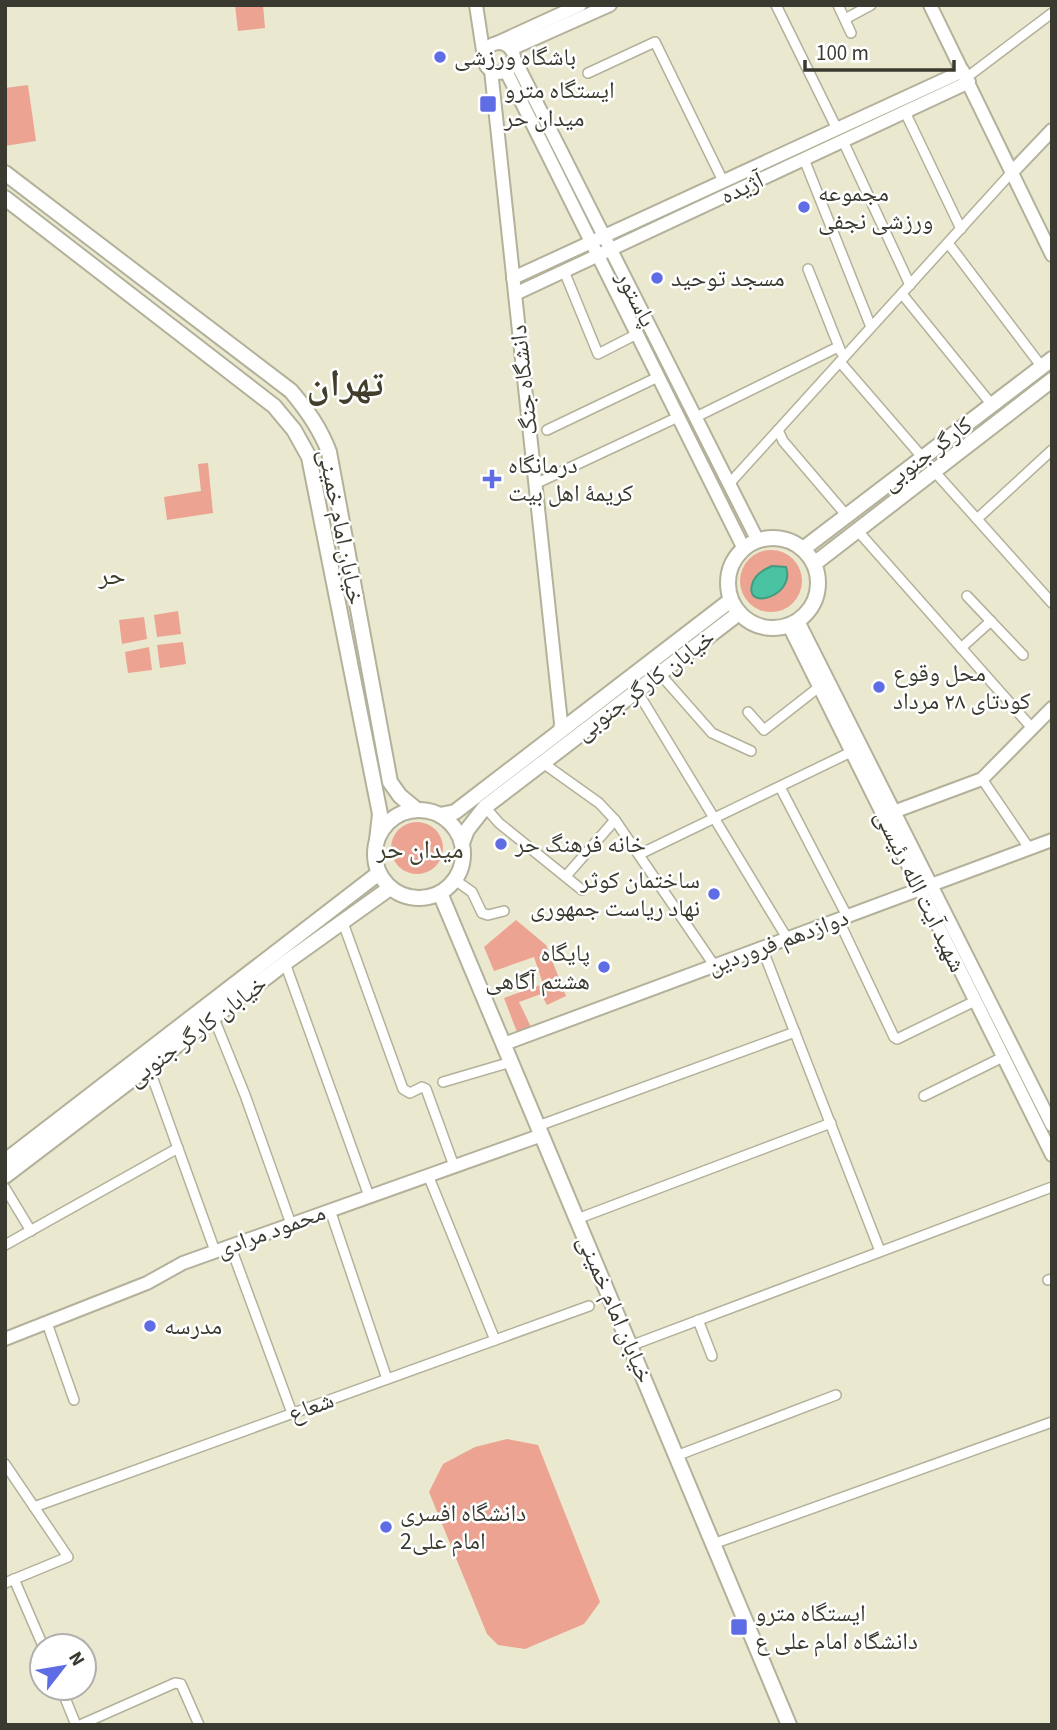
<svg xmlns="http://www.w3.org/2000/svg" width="1057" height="1730" font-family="'Source Sans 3','Noto Naskh Arabic',sans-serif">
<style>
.green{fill:#eca392}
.water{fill:#49c3a1;stroke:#459a7f;stroke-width:2}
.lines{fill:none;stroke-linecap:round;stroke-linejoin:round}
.street-casing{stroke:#b3b19a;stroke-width:12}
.secondary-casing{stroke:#b3b19a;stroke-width:16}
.primary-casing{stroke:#b3b19a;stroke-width:18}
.street{stroke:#fff;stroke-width:9}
.secondary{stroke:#fff;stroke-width:12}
.primary{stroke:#fff;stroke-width:14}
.poi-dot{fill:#5f6de5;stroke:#fff;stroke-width:2.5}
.labels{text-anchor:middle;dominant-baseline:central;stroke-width:5;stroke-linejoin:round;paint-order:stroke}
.poi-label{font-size:24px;fill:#3b3a30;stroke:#fff;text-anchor:start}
.street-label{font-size:24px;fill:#3b3a30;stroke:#fff}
.neighbourhood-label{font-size:26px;fill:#413f2b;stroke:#fff}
.town-label{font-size:38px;font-weight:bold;fill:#413f2b;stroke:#fff}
</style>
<rect width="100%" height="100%" fill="#eae8cf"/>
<g class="green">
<polygon points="235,5 263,5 265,28 238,31"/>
<polygon points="28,85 36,141 5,146 5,88"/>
<polygon points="208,463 213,513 167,520 164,497 201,491 198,464"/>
<circle cx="771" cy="581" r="31"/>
<polygon points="178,611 181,634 157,637 154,615"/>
<polygon points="144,617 147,639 122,644 119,620"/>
<polygon points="183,642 186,664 160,668 157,645"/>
<polygon points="149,647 152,670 128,673 125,652"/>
<circle cx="417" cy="848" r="26"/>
<polygon points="516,920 546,945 566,996 547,1005 541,994 519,1002 531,1027 517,1032 504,998 543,984 534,957 494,971 484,947"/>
<polygon points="507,1439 538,1445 600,1602 584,1624 525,1649 498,1645 487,1634 429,1492 443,1464 475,1447"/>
</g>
<path class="water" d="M772 566 786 567C796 596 745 611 752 585 754 575 763 570 772 566Z"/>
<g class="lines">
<g class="street-casing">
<g id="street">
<polyline points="776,5 837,129"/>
<polyline points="838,5 851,33"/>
<polyline points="845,19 871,5"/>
<polyline points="588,73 655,42 723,181"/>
<polyline points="966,78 1052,13"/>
<polyline points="905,112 961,229"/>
<polyline points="843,141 910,285"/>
<polyline points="804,159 871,327"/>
<polyline points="948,243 1042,367"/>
<polyline points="808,269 841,352"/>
<polyline points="564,271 598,354 637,334"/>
<polyline points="902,294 992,405"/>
<polyline points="840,362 923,458"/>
<polyline points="696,417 838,347"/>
<polyline points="547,430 658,377"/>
<polyline points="778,430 783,441 847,516"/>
<polyline points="934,471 1052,603"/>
<polyline points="535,484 678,417"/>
<polyline points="729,484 1012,172"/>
<polyline points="977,519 1052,450"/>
<polyline points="857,530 1032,728"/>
<polyline points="967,596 1023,655"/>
<polyline points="961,648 991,621"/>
<polyline points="660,674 712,733 751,751"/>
<polyline points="637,691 787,938"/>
<polyline points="748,712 764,730 819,687"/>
<polyline points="543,763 599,803 615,820 714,965"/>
<polyline points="982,779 1029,848"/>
<polyline points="780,787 847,916"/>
<polyline points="485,807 499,823 582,890"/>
<polyline points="640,854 851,752"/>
<polyline points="566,876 615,820"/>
<polyline points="455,880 472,892 482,913 488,915 504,911"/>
<polyline points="838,919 894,1037 897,1039 975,1001"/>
<polyline points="342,920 403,1089 410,1093 422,1087 426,1089 454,1166"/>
<polyline points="762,948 880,1251"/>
<polyline points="285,963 369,1196"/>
<polyline points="213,1016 245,1095 291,1224"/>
<polyline points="149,1068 215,1251"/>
<polyline points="443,1082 511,1062"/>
<polyline points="924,1096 1003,1057"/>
<polyline points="538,1126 795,1032"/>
<polyline points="428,1175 495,1340"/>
<polyline points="5,1188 31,1231"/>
<polyline points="330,1210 387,1379"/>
<polyline points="577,1219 831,1123"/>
<polyline points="5,1245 178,1148"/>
<polyline points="230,1245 292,1413"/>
<polyline points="1048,1280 1052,1279"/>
<polyline points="698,1320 712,1356"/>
<polyline points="47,1323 74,1400"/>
<polyline points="630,1346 1052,1187"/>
<polyline points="676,1456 836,1395"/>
<polyline points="5,1464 68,1557 5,1583"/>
<polyline points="34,1507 589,1306"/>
<polyline points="713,1544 1052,1422"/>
<polyline points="14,1579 43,1646"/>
<polyline points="61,1688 76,1725"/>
<polyline points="80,1725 175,1683 181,1684 199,1725"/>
</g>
</g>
<g class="secondary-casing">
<g id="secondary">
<polyline points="476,5 484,57"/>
<polyline points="930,5 1052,255"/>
<polyline points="497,43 580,5"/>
<circle cx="499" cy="58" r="15"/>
<polyline points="511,49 610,5"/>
<polyline points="514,58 758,541"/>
<polyline points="491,70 561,723 560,731"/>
<polyline points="506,71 744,549"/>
<polyline points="1012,172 1052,130"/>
<polyline points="513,278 963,71"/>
<polyline points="515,294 969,82"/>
<polyline points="798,621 1052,1125"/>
<polyline points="789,626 1052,1155"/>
<polyline points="888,814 982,779 1052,708"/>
<polyline points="504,1044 1052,840"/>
<polyline points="5,1339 147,1283 183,1263 542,1135"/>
</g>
</g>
<g class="primary-casing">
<g id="primary">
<path d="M5 173 291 391C307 410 320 428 329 452L390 782 400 796 417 810"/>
<polyline points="5,198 274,406 294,430 309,457 380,814 377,840"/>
<circle cx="773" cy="583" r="45"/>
<polyline points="803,549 1052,359"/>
<polyline points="814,564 1052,380"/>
<circle cx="419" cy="854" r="44"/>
<polyline points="440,815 455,812 731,600"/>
<polyline points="462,843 467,830 485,807 739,613"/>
<polyline points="440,893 789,1725"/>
<polyline points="5,1161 379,873"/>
<polyline points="5,1176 285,963 390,888"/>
</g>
</g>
<use href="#street" class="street"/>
<use href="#secondary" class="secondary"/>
<use href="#primary" class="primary"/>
</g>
<g class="poi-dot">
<circle cx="440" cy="57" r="7"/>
<rect x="479" y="95" width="18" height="18" rx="3.5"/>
<circle cx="804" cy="207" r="7"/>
<circle cx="657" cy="278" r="7"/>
<path d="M488.5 468.5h7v7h7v7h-7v7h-7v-7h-7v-7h7z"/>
<circle cx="879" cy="687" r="7"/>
<circle cx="501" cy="844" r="7"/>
<circle cx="714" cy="894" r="7"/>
<circle cx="604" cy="967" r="7"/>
<circle cx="150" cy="1326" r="7"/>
<circle cx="386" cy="1527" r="7"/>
<rect x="730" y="1618" width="18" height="18" rx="3.5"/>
</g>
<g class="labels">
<g class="poi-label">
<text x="454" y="57">باشگاه ورزشی</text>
<text x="504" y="90">ایستگاه مترو<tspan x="504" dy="28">میدان حر</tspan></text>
<text x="818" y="193">مجموعه<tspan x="818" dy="28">ورزشی نجفی</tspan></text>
<text x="671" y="278">مسجد توحید</text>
<text x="508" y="465">درمانگاه<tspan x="508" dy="28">کریمهٔ اهل بیت</tspan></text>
<text x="893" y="673">محل وقوع<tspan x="893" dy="28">کودتای ۲۸ مرداد</tspan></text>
<text x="515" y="844">خانه فرهنگ حر</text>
<text x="700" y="880" text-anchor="end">ساختمان کوثر<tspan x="700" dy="28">نهاد ریاست جمهوری</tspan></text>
<text x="590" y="953" text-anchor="end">پایگاه<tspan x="590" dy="28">هشتم آگاهی</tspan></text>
<text x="164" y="1326">مدرسه</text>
<text x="400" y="1513">دانشگاه افسری<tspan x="400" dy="28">امام علی2</tspan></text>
<text x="755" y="1613">ایستگاه مترو<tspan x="755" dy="28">دانشگاه امام علی ع</tspan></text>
</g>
<g class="street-label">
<text transform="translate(742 188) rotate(-25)">آژیده</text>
<text transform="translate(636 299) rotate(63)">پاستور</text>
<text transform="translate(524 380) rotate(-96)">دانشگاه جنگ</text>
<text transform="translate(927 454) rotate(-37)">کارگر جنوبی</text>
<text transform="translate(341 527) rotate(79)">خیابان امام خمینی</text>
<text transform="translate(645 685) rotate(-37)">خیابان کارگر جنوبی</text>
<text transform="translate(920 891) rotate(64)">شهید آیت الله رئیسی</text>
<text transform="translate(778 942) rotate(-20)">دوازدهم فروردین</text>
<text transform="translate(197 1031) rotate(-37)">خیابان کارگر جنوبی</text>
<text transform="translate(271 1231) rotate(-20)">محمود مرادی</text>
<text transform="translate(615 1309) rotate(67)">خیابان امام خمینی</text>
<text transform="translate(311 1407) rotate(-20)">شعاع</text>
</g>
<g class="neighbourhood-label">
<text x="112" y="575">حر</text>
<text x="420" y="849">میدان حر</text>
</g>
<g class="town-label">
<text x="345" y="384">تهران</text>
</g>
</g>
<rect width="1057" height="1730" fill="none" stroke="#3b3a30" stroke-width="14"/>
<g transform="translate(63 1667) rotate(59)"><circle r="33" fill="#ffffff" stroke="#b1b0ac" stroke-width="2"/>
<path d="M0-5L12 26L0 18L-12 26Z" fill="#5f6de5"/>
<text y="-10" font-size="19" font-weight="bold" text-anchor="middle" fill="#3b3a30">N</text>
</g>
<path d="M805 60v10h149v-10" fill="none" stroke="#3b3a30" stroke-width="3.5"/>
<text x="816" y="60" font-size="21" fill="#3b3a30" stroke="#ffffff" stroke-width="5" paint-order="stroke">100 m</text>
</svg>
